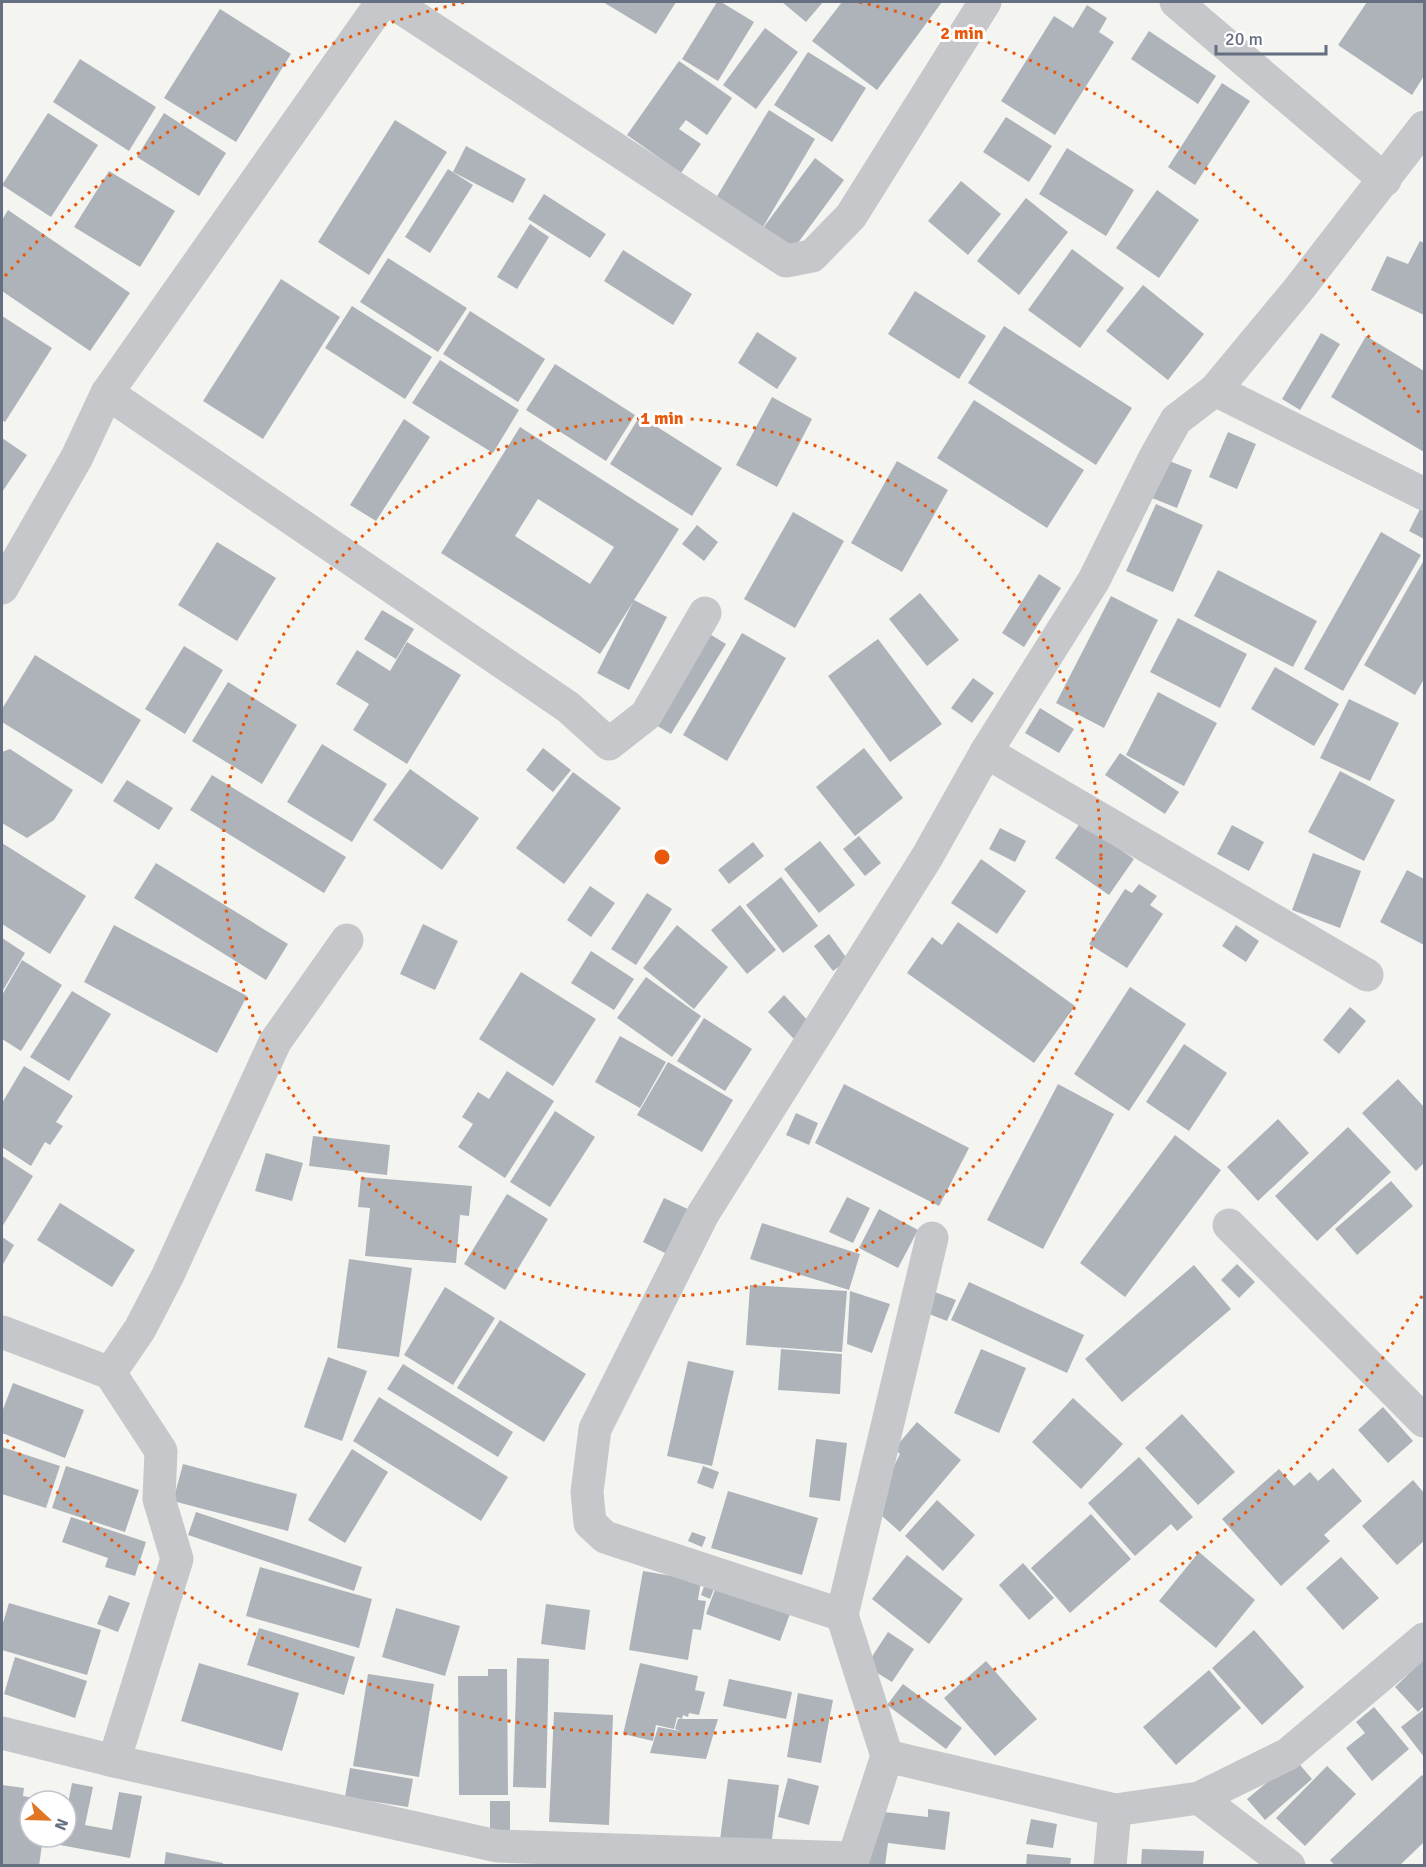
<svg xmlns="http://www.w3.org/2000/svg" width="1426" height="1867" font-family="Signika,sans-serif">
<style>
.building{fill:#aeb3ba;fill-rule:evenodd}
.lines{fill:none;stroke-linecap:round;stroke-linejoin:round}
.street{stroke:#c5c7cb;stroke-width:33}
.ring{fill:none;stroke:#e8590c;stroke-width:3;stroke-dasharray:3 6}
.centre{fill:#e8590c;stroke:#fff;stroke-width:3}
.ring-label{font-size:18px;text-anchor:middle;font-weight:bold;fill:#e8590c;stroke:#fff;stroke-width:6;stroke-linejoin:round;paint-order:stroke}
</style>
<rect width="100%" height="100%" fill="#f4f5f1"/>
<g class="building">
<polygon points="603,2 676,2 656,34"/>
<polygon points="717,2 721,2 754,22 718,81 682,59"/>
<polygon points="782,2 823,2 806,22"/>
<polygon points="842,2 942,2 877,90 812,41"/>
<polygon points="1367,2 1424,2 1424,76 1412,95 1338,45"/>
<polygon points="1087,5 1107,18 1099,32 1114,42 1055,135 1001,101 1054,16 1073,28"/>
<polygon points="220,9 291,54 236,142 164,98"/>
<polygon points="765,28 798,52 756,109 723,85"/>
<polygon points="1149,31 1216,76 1198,104 1131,59"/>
<polygon points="808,52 866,88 832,142 774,105"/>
<polygon points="80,59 156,107 129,151 53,102"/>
<polygon points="679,61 732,98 707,135 686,120 679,129 701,144 681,173 627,135"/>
<polygon points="1222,83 1250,101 1195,185 1168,167"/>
<polygon points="769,110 815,139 763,227 716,198"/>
<polygon points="48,113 98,145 51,217 2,185"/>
<polygon points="164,113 226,153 199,196 137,157"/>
<polygon points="1006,117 1052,146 1029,182 983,152"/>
<polygon points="395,120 447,152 369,275 318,242"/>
<polygon points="466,146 526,179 513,203 453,172"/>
<polygon points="1067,148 1134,190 1106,236 1039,194"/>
<polygon points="815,158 844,180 792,251 763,228"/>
<polygon points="448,169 473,185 430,253 405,237"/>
<polygon points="109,171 175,211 140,267 74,227"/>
<polygon points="961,181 1001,214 968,255 928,221"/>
<polygon points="1157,190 1199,220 1159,278 1116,248"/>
<polygon points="544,194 606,234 590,258 528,219"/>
<polygon points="1026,198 1068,232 1019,295 977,261"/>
<polygon points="8,210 130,293 90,351 2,291 2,220"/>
<polygon points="530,224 549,237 517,289 497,277"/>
<polygon points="1420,241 1424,243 1424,315 1371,290 1387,256 1408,264"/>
<polygon points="1072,249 1124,288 1080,348 1028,310"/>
<polygon points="623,250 692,294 673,325 604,281"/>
<polygon points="388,258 467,308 438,352 360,302"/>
<polygon points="281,279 340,317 263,439 203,401"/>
<polygon points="1143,285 1204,334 1168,380 1106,331"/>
<polygon points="915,291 986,336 959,379 888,334"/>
<polygon points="352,306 432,357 405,399 325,348"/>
<polygon points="470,311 545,359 518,402 443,354"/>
<polygon points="2,316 52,348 5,422 2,420"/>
<polygon points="1004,326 1132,408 1096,465 968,383"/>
<polygon points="757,332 797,358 777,389 738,363"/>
<polygon points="1321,333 1340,344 1300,410 1282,399"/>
<polygon points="1366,336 1424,371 1424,452 1331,397"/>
<polygon points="440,360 519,410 493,453 412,403"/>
<polygon points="555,364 635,415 606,461 526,410"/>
<polygon points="772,397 812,419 777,487 736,465"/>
<polygon points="974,400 1084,470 1047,528 937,458"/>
<polygon points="640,416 722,468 692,516 610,464"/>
<polygon points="404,419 430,437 376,521 350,505"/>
<path d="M520 427 679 529 634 600 667 617 629 690 597 673 633 602 600 654 441 553ZM538 499 614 547 590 584 515 536Z"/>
<polygon points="1228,432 1256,444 1237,489 1209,477"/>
<polygon points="2,438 27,455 2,492"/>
<polygon points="1167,460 1192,470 1177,508 1152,498"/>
<polygon points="897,461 948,490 902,572 851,543"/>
<polygon points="1156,504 1203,525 1173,592 1126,571"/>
<polygon points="1422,505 1424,507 1424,539 1409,531"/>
<polygon points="793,512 844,541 795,628 744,599"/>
<polygon points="697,525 718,542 704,561 682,544"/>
<polygon points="1381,532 1421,555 1343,691 1304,669"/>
<polygon points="217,542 276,578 237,641 178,605"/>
<polygon points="1424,560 1424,679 1415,695 1364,665"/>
<polygon points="1218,570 1317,621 1293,667 1194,616"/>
<polygon points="1039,574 1061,588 1024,647 1002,633"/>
<polygon points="920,593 959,640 927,666 889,619"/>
<polygon points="1111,596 1158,620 1104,728 1056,703"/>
<polygon points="382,610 414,629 396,659 364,639"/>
<polygon points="1178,618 1247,654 1220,708 1150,672"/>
<polygon points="703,630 726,644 671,734 649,721"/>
<polygon points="742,633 786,658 727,761 683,735"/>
<polygon points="878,639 942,724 890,762 828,676"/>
<polygon points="407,642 461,675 407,764 353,730 369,704 336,684 357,650 390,671"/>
<polygon points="184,646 223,670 185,734 145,709"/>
<polygon points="35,655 141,720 102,784 2,722 2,709"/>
<polygon points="1275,667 1339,704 1314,746 1251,709"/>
<polygon points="973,678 994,693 972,723 951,708"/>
<polygon points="228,682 297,725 262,784 192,741"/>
<polygon points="1158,692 1217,723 1184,786 1126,755"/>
<polygon points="1349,699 1399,723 1370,781 1320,758"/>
<polygon points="1040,708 1074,729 1059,753 1025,733"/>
<polygon points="322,744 387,784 352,842 287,802"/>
<polygon points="543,748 571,770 553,792 526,770"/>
<polygon points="864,748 903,798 855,836 816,787"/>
<polygon points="10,749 73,790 54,820 27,838 2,823 2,752"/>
<polygon points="1120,753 1179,792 1165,814 1105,775"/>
<polygon points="410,769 479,818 442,870 373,820"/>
<polygon points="1340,771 1395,800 1364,861 1308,832"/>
<polygon points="573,772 621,808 564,884 516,848"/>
<polygon points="212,775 346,857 324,893 190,810"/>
<polygon points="127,780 173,808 159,830 113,801"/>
<polygon points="1081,822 1134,859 1109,895 1055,858"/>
<polygon points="1232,825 1264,842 1249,871 1217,854"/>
<polygon points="1000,828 1026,841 1015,862 989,849"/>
<polygon points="859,836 881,863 865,876 843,849"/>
<polygon points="820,841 855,885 819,913 784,869"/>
<polygon points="753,842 764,856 729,884 718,870"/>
<polygon points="2,843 86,896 50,954 2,924"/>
<polygon points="1313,853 1361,871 1340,928 1292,910"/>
<polygon points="981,859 1026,891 997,934 951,903"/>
<polygon points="156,863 288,944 266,980 134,898"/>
<polygon points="1407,870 1424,879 1424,945 1380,922"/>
<polygon points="781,877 818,926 783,953 746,905"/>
<polygon points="1139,884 1157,896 1150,905 1163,914 1127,968 1089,944 1125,889 1132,893"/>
<polygon points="590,886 615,903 591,937 567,920"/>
<polygon points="647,893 672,909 636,965 611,949"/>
<polygon points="740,905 776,950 747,974 711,930"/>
<polygon points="958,922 1075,1006 1034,1063 907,973 932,937 942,945"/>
<polygon points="423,924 458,941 435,990 400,974"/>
<polygon points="114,925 247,996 217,1053 84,982"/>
<polygon points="677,925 728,967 694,1009 643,968"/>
<polygon points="1236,925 1259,941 1246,962 1222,946"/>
<polygon points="829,934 848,960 833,971 814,946"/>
<polygon points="2,938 25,953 2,992"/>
<polygon points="591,951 634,979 614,1010 571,983"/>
<polygon points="22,960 62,985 21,1051 2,1039 2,995"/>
<polygon points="521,972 596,1019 553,1086 479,1039"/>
<polygon points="646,977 701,1016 672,1057 617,1018"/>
<polygon points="1130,987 1186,1024 1129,1111 1074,1074"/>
<polygon points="72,991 111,1014 69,1081 30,1057"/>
<polygon points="784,995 811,1024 795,1040 768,1012"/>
<polygon points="1350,1007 1366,1021 1339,1054 1323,1040"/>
<polygon points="704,1018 752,1049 725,1091 677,1061"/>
<polygon points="620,1036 666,1062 640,1108 595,1082"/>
<polygon points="1184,1044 1227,1073 1189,1131 1146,1102"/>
<polygon points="668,1062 733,1100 702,1152 637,1115"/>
<polygon points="24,1066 73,1096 56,1122 63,1126 50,1145 45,1142 31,1166 2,1147 2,1103"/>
<polygon points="507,1071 554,1101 505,1178 458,1147 473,1124 462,1117 478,1092 489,1099"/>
<polygon points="1398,1079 1424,1107 1424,1163 1416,1171 1362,1113"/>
<polygon points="844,1084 969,1148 939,1206 815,1143"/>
<polygon points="1058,1084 1114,1114 1043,1249 987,1220"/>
<polygon points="555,1111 595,1137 550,1207 510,1182"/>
<polygon points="796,1113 818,1123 809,1145 786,1135"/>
<polygon points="1278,1119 1309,1153 1258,1201 1227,1167"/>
<polygon points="1348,1127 1391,1172 1317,1241 1275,1196"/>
<polygon points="1175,1135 1221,1170 1125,1297 1080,1263"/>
<polygon points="313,1136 390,1145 387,1175 309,1166"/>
<polygon points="266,1153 303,1163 292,1201 255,1191"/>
<polygon points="2,1156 33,1176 2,1227"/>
<polygon points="361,1177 472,1186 469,1216 460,1215 456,1263 365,1256 370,1208 358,1207"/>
<polygon points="1391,1181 1413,1206 1357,1255 1335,1229"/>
<polygon points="507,1194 548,1219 505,1290 464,1264"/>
<polygon points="847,1197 870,1208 853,1243 829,1232"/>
<polygon points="664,1198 692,1211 671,1256 643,1242"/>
<polygon points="60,1203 135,1250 112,1287 37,1240"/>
<polygon points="879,1209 918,1230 898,1268 859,1248"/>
<polygon points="762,1223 860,1254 849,1290 750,1259"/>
<polygon points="2,1237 14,1245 2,1266"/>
<polygon points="349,1259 412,1268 399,1357 337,1348"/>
<polygon points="1237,1264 1255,1282 1239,1298 1221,1280"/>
<polygon points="1194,1265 1231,1309 1122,1402 1085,1359"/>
<polygon points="969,1282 1084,1335 1067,1373 951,1320"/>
<polygon points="750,1285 847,1291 842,1352 746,1345"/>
<polygon points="445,1287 495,1318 453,1385 404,1355"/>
<polygon points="850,1291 890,1304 872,1353 847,1344"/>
<polygon points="932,1291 956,1300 947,1321 924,1312"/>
<polygon points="500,1320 586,1374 544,1442 457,1388"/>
<polygon points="781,1349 842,1354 840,1394 778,1390"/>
<polygon points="981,1349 1026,1368 999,1433 954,1413"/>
<polygon points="328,1357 367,1371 342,1441 304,1427"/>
<polygon points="688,1361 734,1371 712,1466 667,1456"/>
<polygon points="403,1364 513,1432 498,1457 387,1389"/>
<polygon points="13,1383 84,1410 65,1458 2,1433 2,1412"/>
<polygon points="379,1397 508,1477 481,1521 353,1441"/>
<polygon points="1073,1398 1123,1444 1081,1489 1032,1442"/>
<polygon points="1383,1407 1413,1441 1388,1463 1358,1430"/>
<polygon points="1182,1414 1235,1472 1198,1505 1145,1448"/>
<polygon points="917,1422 961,1460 900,1532 873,1508 900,1454 894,1449"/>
<polygon points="816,1439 847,1443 840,1501 809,1497"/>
<polygon points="2,1447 60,1466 46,1508 2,1494"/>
<polygon points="352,1449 388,1472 345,1543 308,1520"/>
<polygon points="1139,1457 1193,1517 1177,1531 1171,1524 1135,1556 1088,1503"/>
<polygon points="183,1464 297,1494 288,1531 173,1501"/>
<polygon points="66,1466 139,1490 125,1532 52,1508"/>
<polygon points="703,1466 719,1472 713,1489 697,1483"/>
<polygon points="1333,1468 1362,1501 1324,1535 1330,1541 1281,1586 1222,1519 1279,1469 1294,1486 1310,1472 1318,1481"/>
<polygon points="1413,1480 1424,1493 1424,1541 1397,1565 1362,1526"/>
<polygon points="728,1491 818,1518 802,1575 711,1548"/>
<polygon points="937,1500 975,1535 943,1571 905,1536"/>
<polygon points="196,1512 362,1567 354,1591 188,1535"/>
<polygon points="1091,1514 1131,1559 1070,1613 1031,1568"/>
<polygon points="71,1517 146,1542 135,1576 105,1567 108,1558 62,1542"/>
<polygon points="692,1532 706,1537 702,1547 688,1541"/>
<polygon points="1199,1552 1255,1600 1216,1648 1159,1601"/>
<polygon points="907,1555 963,1599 929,1644 872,1599"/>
<polygon points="1341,1557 1379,1598 1343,1630 1306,1588"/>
<polygon points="1023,1563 1054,1598 1029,1620 999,1585"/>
<polygon points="260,1567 372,1599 359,1648 246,1616"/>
<polygon points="643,1571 701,1581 698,1600 706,1601 701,1630 693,1629 688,1660 629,1650"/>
<polygon points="707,1578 717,1581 710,1599 701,1595"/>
<polygon points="717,1584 791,1611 780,1641 706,1614"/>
<polygon points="109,1595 130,1603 118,1632 97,1624"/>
<polygon points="9,1603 101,1630 87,1675 2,1650 2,1626"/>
<polygon points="546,1604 590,1610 585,1650 541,1644"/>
<polygon points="396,1608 460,1626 445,1676 382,1657"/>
<polygon points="259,1628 355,1657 344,1695 247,1665"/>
<polygon points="1254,1630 1304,1687 1262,1725 1212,1668"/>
<polygon points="888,1632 914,1649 892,1682 866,1666"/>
<polygon points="15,1657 87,1681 75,1718 4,1694"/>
<polygon points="517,1658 549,1659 546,1788 513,1787"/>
<polygon points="1424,1659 1424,1706 1418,1712 1395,1687"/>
<polygon points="986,1661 1037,1719 995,1756 944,1698"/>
<polygon points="199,1663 299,1693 282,1751 181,1721"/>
<polygon points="640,1663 698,1676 695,1690 705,1692 699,1715 689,1713 688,1717 683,1715 682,1719 677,1717 674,1729 656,1725 653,1741 623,1734"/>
<polygon points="488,1669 507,1669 508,1795 459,1795 458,1676 488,1676"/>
<polygon points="1209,1670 1241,1708 1176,1765 1143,1727"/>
<polygon points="368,1674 434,1684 419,1777 353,1766"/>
<polygon points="729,1679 792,1692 786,1719 723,1706"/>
<polygon points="903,1684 962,1728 946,1749 887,1705"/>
<polygon points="798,1693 833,1700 821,1763 787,1757"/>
<polygon points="1374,1707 1409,1749 1372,1781 1346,1748 1365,1733 1356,1722"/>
<polygon points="1424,1709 1424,1757 1401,1727"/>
<polygon points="554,1712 613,1715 609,1825 549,1822"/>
<polygon points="678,1719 718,1719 706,1759 650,1753 658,1727 680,1731 675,1729"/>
<polygon points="1295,1759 1312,1779 1265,1820 1247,1799"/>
<polygon points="1327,1766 1356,1794 1305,1846 1276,1818"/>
<polygon points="350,1768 413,1779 408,1807 345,1797"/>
<polygon points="1422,1775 1424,1777 1424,1842 1399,1866 1335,1866 1330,1860"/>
<polygon points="788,1778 819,1786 809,1825 778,1817"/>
<polygon points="728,1779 779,1785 771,1846 720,1840"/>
<polygon points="72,1783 93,1787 85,1825 112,1830 119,1792 142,1796 130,1858 60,1845 61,1837 66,1837 66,1814"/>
<polygon points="2,1785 24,1788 23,1796 45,1800 30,1801 30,1837 43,1837 39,1866 2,1866"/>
<polygon points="490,1801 510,1801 510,1832 490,1833"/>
<polygon points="928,1809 950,1812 945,1850 888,1843 885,1866 858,1866 884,1812 928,1817"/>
<polygon points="1031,1819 1057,1824 1053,1848 1026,1844"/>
<polygon points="1142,1849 1204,1851 1203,1866 1141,1866"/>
<polygon points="166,1852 223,1863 223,1866 164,1866"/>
<polygon points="1027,1854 1071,1858 1070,1866 1026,1866"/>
</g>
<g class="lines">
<g class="street">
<polyline points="392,2 786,261 812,256 851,216 985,2"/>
<polyline points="1176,2 1385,180"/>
<polyline points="1215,390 1424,494"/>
<polyline points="107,393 568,707 609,744 646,715 705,613"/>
<polyline points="2,588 77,457 107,393 382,2"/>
<polyline points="986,752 1367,975"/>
<polyline points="1229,1225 1424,1421"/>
<polyline points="2,1332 110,1373 140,1329 168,1275 275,1042 347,940"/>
<polyline points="110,1373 161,1451 159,1499 177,1559 114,1761"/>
<polyline points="842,1615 605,1537 590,1523 587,1492 595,1429 703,1214 927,857 986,752 1094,580 1154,459 1176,420 1215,390 1298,290 1424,127"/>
<polyline points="2,1733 114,1761 497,1846 852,1858"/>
<polyline points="887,1756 1115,1810 1199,1798 1288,1754 1424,1639"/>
<polyline points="1199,1798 1289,1866"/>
<polyline points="851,1866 887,1756 842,1615 932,1238"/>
<polyline points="1110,1866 1115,1810"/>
</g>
</g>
<g class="ring">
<circle cx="662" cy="857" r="439"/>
<path d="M1422 1296A877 877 0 0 1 5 1438M5 276A877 877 0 0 1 465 2M859 2A877 877 0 0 1 1422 418"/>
</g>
<circle cx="662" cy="857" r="9" class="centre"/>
<g class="ring-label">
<text x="962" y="39">2 min</text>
<text x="662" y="424">1 min</text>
</g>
<rect width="1426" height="1867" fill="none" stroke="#646f82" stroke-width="6"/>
<g transform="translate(48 1819) rotate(112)"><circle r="28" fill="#ffffff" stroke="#c1c5cd" stroke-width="1.5"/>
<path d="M0-4.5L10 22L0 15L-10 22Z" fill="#e27524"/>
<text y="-9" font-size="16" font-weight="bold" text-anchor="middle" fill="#646f82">N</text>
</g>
<path d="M1216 45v9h110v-9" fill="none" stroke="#646f82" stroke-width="3"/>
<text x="1225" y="45" font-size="18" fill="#646f82" stroke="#ffffff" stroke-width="4.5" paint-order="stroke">20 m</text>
</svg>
